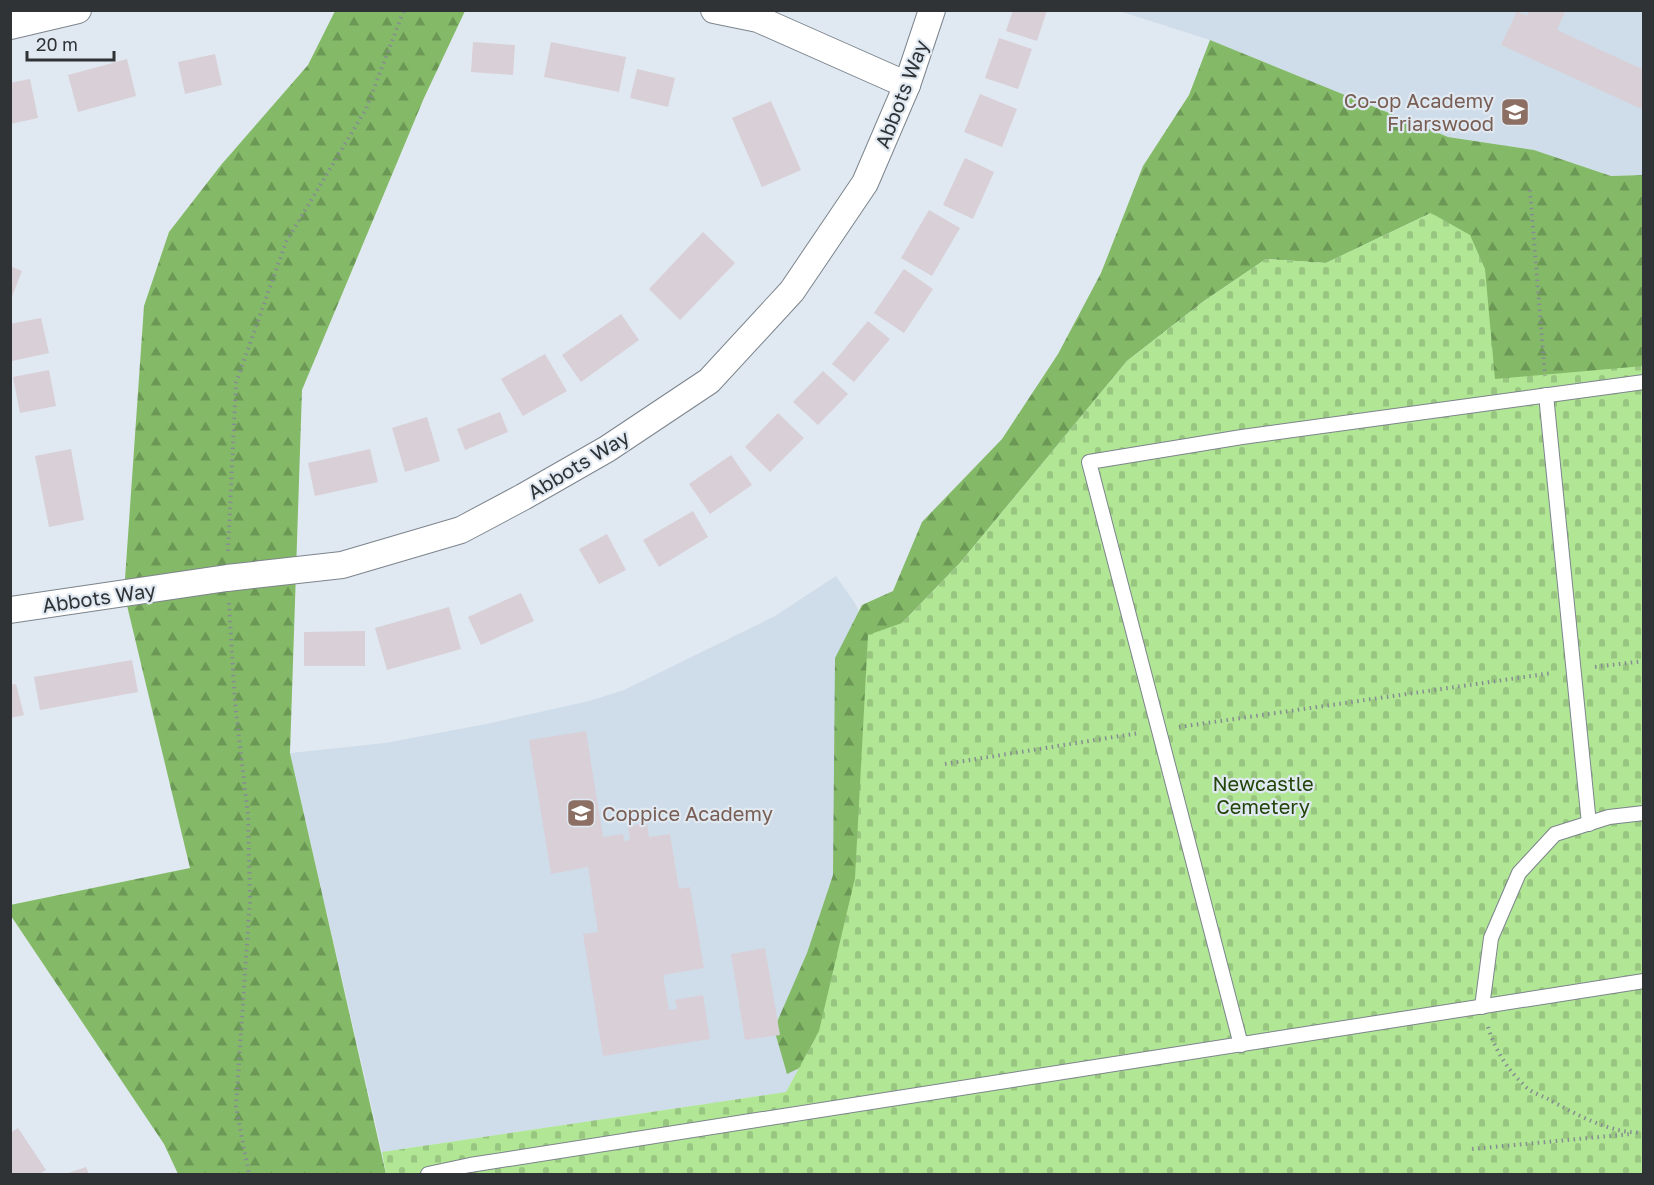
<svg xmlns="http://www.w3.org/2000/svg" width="1654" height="1185" font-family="'Golos Text',sans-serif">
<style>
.built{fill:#cfddea}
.forest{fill:url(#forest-firs)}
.cemetery{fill:url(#cemetery-stones)}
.building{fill:#d9cfd6}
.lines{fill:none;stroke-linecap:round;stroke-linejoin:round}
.service-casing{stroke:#7c848c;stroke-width:16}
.minor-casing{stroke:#7c848c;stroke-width:28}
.path{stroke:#868d92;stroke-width:4;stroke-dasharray:1.5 4.5;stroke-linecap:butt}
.service{stroke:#fff;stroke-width:14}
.minor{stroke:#fff;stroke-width:26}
.labels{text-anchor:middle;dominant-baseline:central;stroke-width:4.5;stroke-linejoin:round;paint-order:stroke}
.street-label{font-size:20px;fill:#2f3336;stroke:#e0e9f1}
.education-label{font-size:20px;fill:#785e54;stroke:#e0e9f1;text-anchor:end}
.park-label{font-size:20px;fill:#23450a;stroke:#e0e9f1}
</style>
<defs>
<pattern id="forest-firs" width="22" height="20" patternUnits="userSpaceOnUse" patternTransform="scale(1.5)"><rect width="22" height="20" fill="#84ba67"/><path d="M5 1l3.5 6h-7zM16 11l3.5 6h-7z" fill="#6c9856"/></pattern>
<pattern id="cemetery-stones" width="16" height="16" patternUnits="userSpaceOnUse" patternTransform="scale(1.5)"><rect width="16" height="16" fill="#b0e694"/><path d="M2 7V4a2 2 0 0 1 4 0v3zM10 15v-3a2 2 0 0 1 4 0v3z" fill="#98c680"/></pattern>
</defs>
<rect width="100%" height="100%" fill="#e0e9f1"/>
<g class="built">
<polygon points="1119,11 1643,11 1643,175 1611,176 1534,150 1448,137 1210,40"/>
<polygon points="836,576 856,605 868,635 819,1031 786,1092 382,1152 290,753 385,743 486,724 589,701 624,690 775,616"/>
</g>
<g class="forest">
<polygon points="335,11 465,11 424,98 302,390 290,753 386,1174 178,1174 164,1144 11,916 10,905 190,868 124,593 144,306 169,232 221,165 308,65"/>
<polygon points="1210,40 1448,137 1534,150 1611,176 1643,175 1643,494 1547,517 1431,213 1326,263 1266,259 1204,301 1127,361 960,563 902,623 837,1050 787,1074 774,1029 807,953 833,875 835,658 862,605 893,591 922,522 1002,439 1058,354 1101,273 1143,166 1189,95"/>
</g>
<polygon class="cemetery" points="1431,213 1470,235 1485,269 1495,379 1643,366 1643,1174 386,1174 382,1152 786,1092 819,1031 855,878 868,635 902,623 960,563 1127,361 1204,301 1266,259 1326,263"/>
<g class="building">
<polygon points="1013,10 1047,10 1037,41 1006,31"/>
<polygon points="1529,10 1566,10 1557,30 1644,70 1644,110 1501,45 1517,11 1527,16"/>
<polygon points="999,38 1032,49 1018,89 985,78"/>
<polygon points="473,42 515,45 513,75 471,72"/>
<polygon points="551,42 626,57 619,92 544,77"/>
<polygon points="215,54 222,85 185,94 178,62"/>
<polygon points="127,59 136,96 78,112 68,75"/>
<polygon points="637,69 675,78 668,107 630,98"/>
<polygon points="30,79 38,118 10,124 10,83"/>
<polygon points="980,94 1017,109 1002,147 964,132"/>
<polygon points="771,101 801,170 762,187 732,118"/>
<polygon points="965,158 994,172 973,219 943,205"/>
<polygon points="929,210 960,228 932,276 901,258"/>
<polygon points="703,232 735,263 680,320 649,289"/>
<polygon points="10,266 22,271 11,299 10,299"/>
<polygon points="904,269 933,289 904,333 874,313"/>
<polygon points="621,314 639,340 581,382 562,355"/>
<polygon points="41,318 49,353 12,361 10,324"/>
<polygon points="868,321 890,339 854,382 832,364"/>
<polygon points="545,354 567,391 523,416 501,379"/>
<polygon points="49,370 56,406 20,413 13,377"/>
<polygon points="823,371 848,394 818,425 793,402"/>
<polygon points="500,412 508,432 465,450 457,429"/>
<polygon points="778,413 804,438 770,472 745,447"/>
<polygon points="427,417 440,461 405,472 392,428"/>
<polygon points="71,449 84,520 49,527 35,456"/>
<polygon points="370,449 378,482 315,496 308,463"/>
<polygon points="731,455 752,485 710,514 689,484"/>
<polygon points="693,511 708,537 659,567 643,540"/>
<polygon points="607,534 626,570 599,584 579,549"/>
<polygon points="521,593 534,621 481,645 468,617"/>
<polygon points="449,607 461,649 387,670 375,628"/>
<polygon points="365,631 365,666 304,666 304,632"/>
<polygon points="132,660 138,692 40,710 34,677"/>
<polygon points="16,684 24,715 10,718 10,685"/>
<polygon points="586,731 603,837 623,834 624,841 630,840 628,826 647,823 649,837 670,834 679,889 690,887 704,968 663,975 669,1010 677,1009 675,1000 703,995 710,1039 603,1056 583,934 598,932 588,867 551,874 529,740"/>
<polygon points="765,948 780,1035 745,1040 731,954"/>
<polygon points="18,1128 46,1170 39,1174 10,1174 10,1133"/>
<polygon points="86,1167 89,1174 65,1174"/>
</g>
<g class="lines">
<g class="service-casing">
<g id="service">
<polyline points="1546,395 1589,824"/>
<polyline points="1482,1007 1491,938 1519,873 1555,834 1609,817 1644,813"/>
<polyline points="1241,1045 1089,462 1242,437 1644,382"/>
<polyline points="428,1174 470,1165 1644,981"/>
</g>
</g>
<g class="minor-casing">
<g id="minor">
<polyline points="714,10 758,19 907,85"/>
<polyline points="10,26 78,10"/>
<polyline points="10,610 227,578 342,565 461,530 523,497 607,449 709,381 792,291 865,183 907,85 932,10"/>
</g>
</g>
<g class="path">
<polyline points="1530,190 1545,376"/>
<polyline points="228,551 236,383 286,242 366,109 404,10"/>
<polyline points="229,603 235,703 248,815 250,898 236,1107 249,1174"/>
<polyline points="1595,667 1644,661"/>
<polyline points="1179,727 1552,673"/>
<polyline points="945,764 1139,733"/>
<path d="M1488 1027C1495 1050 1507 1069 1524 1085 1530 1092 1540 1095 1548 1099 1573 1113 1615 1136 1644 1132"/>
<polyline points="1472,1149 1631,1134"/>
</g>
<use href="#service" class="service"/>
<use href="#minor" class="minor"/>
</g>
<defs>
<g id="school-square" transform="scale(1.5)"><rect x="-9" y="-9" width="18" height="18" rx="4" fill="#8d6e63" stroke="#e0e9f1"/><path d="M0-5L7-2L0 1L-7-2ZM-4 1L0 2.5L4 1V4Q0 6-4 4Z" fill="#fff"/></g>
</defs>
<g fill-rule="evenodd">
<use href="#school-square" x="1515" y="112"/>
<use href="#school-square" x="581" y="813"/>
</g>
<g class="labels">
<g class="street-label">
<text transform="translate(901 94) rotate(-69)">Abbots Way</text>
<text transform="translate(578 464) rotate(-31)">Abbots Way</text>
<text transform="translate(99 597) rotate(-8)">Abbots Way</text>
</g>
<g class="education-label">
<text x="1494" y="100">Co-op Academy<tspan x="1494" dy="23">Friarswood</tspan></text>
<text x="602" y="813" text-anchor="start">Coppice Academy</text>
</g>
<g class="park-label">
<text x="1263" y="783">Newcastle<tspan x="1263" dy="23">Cemetery</tspan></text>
</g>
</g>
<rect width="1654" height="1185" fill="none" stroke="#2f3336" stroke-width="24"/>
<path d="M27 51v9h87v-9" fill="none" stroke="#2f3336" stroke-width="3"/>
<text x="36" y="51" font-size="18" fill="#2f3336" stroke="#e0e9f1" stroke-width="4.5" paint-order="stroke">20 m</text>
</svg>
